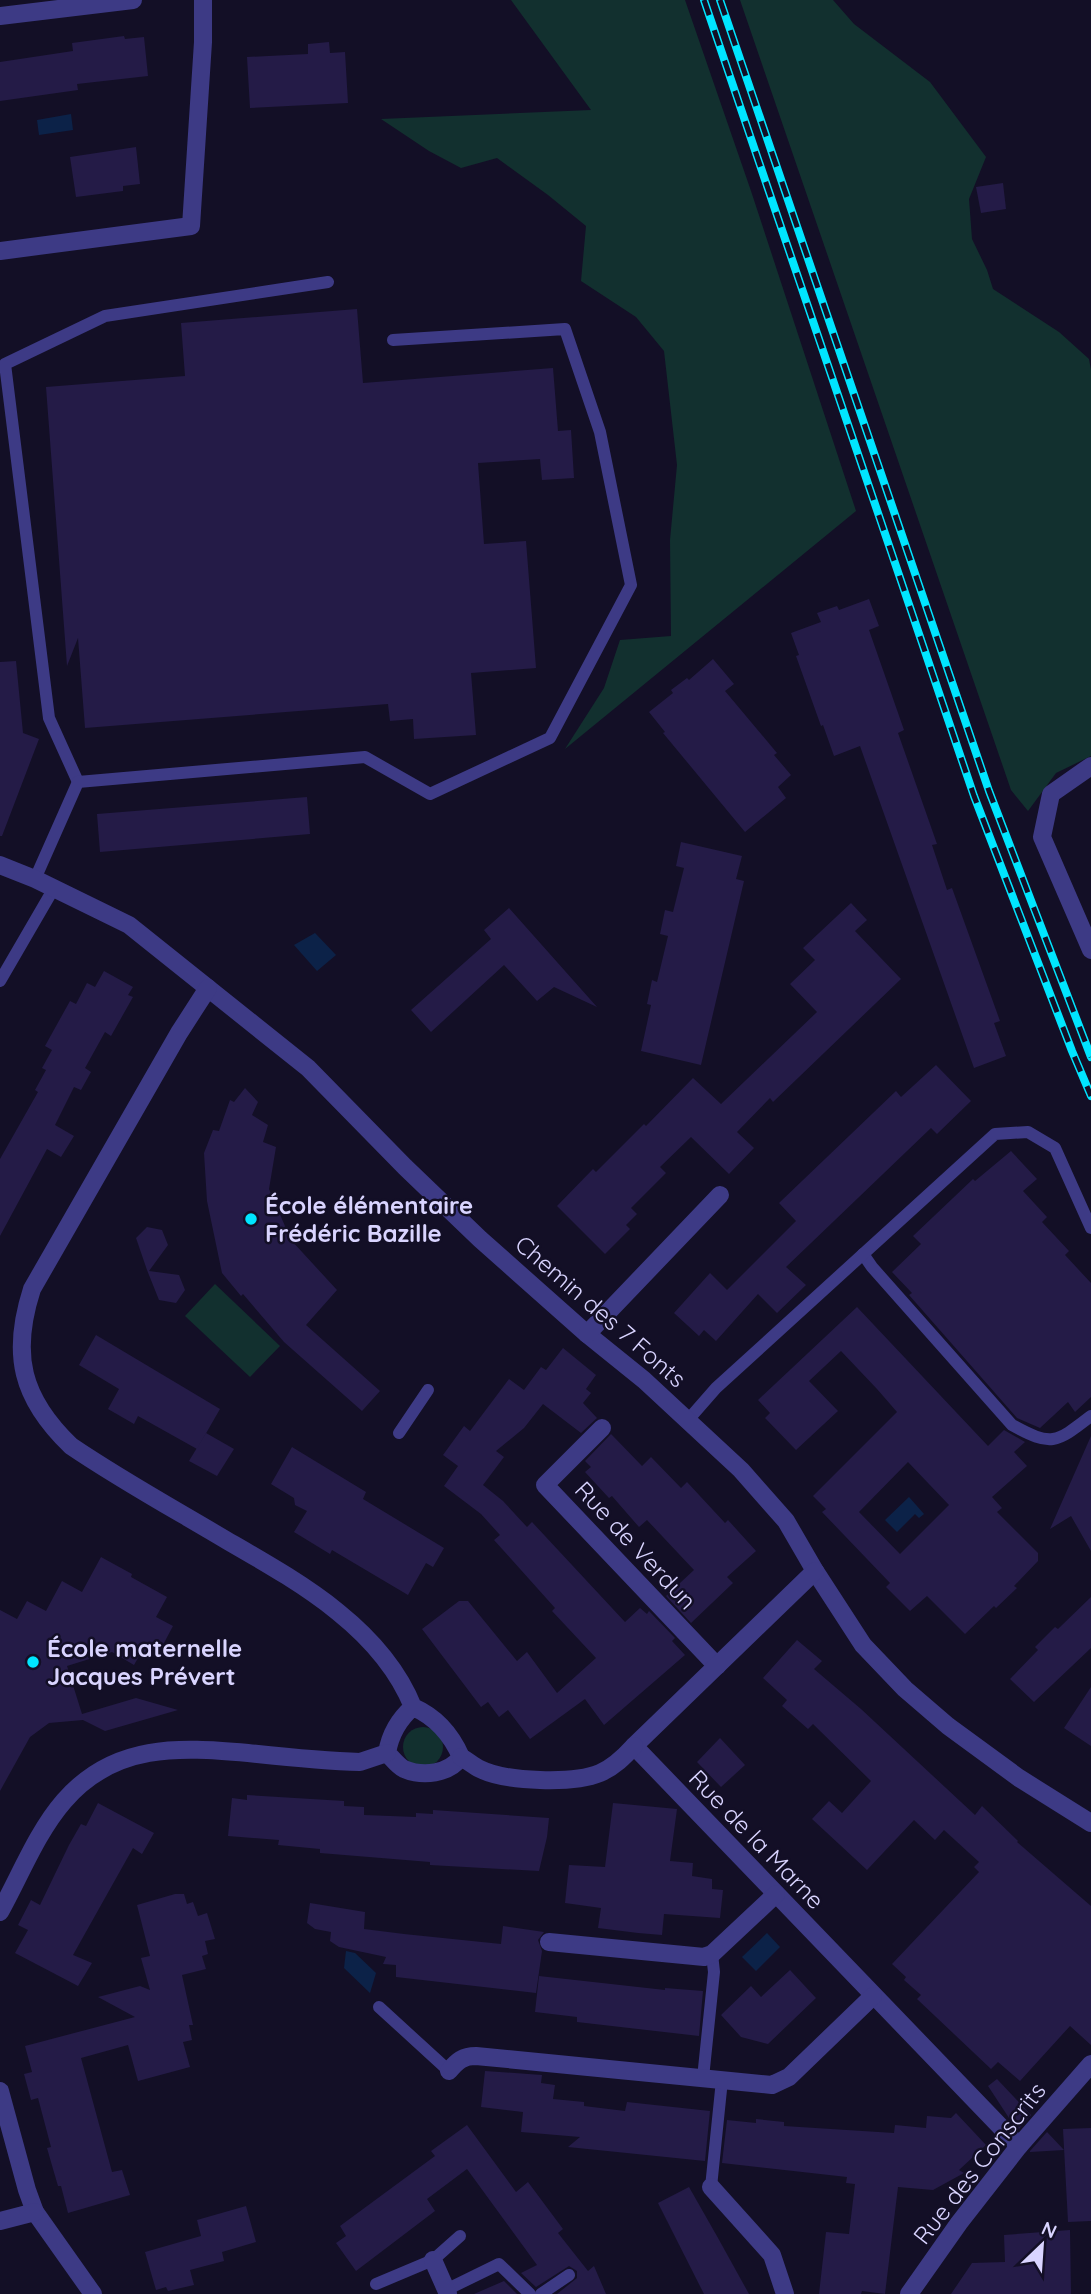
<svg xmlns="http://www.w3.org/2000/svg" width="1091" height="2294" font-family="Quicksand,sans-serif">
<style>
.green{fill:#12302f}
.water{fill:#0c2248}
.building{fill:#241b47;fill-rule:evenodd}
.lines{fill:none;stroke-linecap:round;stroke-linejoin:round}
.lane{stroke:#3d3a85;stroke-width:12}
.street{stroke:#3d3a85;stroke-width:18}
.rail-casing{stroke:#00e5ff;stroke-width:8}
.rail{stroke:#130f26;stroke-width:5;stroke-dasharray:16;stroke-linecap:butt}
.poi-dot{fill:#00e5ff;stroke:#130f26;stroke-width:2.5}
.labels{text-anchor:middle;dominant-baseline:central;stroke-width:5;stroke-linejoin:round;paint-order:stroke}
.poi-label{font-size:24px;font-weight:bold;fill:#d9d4ff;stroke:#130f26;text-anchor:start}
.street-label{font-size:24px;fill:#d9d4ff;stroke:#130f26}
</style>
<rect width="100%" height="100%" fill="#130f26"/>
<g class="green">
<polygon points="511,0 685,0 751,191 856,511 565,749 604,688 620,640 671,636 670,540 677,465 664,351 636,317 581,281 586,226 548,195 497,158 461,168 429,151 381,119 591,110"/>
<polygon points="740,0 833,0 854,24 930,82 986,157 969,199 972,239 987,270 993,289 1059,332 1089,359 1091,370 1091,756 1056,773 1028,811 1011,790"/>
<polygon points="215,1284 280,1346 250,1377 185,1316"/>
<circle cx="423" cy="1747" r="20"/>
</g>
<g class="water">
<polygon points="71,114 73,130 39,135 37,120"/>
<polygon points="315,933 336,955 317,971 294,945"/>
<polygon points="909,1497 924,1514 919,1518 915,1514 897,1532 885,1520"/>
<polygon points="767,1933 780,1947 756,1971 742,1957"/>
<polygon points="346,1951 355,1953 376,1973 370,1993 344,1968"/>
</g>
<g class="building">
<polygon points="124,36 125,39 144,37 148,76 77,84 78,90 0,101 0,62 73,51 72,43"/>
<polygon points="329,42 330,53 345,52 348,103 250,108 247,57 308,54 308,44"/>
<polygon points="136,147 140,184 123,186 123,191 76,197 70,157"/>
<polygon points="1003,183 1006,209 981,213 976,187"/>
<polygon points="357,309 363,383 553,368 558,431 571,430 574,478 542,480 540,459 478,463 484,544 526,541 536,668 471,673 476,735 414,739 413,719 390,721 388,704 85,728 78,638 67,666 46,387 185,376 181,323"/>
<polygon points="869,599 879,626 869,630 904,730 898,733 937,844 932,845 947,890 952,888 1000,1021 994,1023 1006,1056 974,1068 860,746 834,756 823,725 821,726 796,656 799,655 791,633 821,622 817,613 837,606 839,610"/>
<polygon points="713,659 734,684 725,691 777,753 774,755 791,775 778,787 786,798 745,832 663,733 665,732 649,712 673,693 671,690 687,678 689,680"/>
<polygon points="16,661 23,733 39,739 2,836 0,836 0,662"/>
<polygon points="307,797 310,834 100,852 97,814"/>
<polygon points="681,842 742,856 736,879 744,881 701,1065 641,1051 651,1005 647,1004 652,980 657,982 668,936 660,934 665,910 673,912 684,868 676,866"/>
<polygon points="851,903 867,920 855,931 901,979 773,1102 770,1098 737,1132 754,1148 729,1174 691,1137 660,1167 666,1173 631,1208 637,1214 626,1225 630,1229 605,1254 557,1206 593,1169 596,1172 644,1124 646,1126 693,1078 721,1104 817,1012 790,984 815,960 803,948"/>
<polygon points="509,908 597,1007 554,987 537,1001 504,965 431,1032 411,1010 491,939 484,930"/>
<polygon points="104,971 133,987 128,995 133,997 111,1036 105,1032 85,1068 91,1072 81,1090 74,1087 55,1125 74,1136 61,1157 47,1149 0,1236 0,1159 38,1092 35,1090 46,1070 42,1068 52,1050 45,1046 70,1001 76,1004 87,983 95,987"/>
<polygon points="936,1065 971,1101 937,1134 931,1128 786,1267 806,1285 777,1313 758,1294 716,1341 704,1330 699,1336 674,1313 710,1273 727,1290 796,1221 779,1203 896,1091 901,1097"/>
<polygon points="245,1088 258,1102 252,1115 268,1125 263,1142 276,1147 269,1189 291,1240 337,1290 306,1325 380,1391 362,1411 284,1342 243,1294 241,1296 222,1273 207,1201 204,1153 213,1130 219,1131 230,1100 234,1102"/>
<polygon points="1011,1151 1037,1179 1023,1191 1047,1217 1042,1222 1069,1251 1065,1255 1091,1283 1091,1397 1075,1412 1068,1402 1040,1428 1017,1418 909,1295 912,1293 892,1272 921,1244 913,1236 973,1179 975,1181"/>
<polygon points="147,1227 162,1230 168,1245 149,1271 179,1275 185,1290 176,1303 159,1300 147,1270 136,1238"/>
<path d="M857 1307 988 1446 1004 1430 1025 1442 1014 1452 1027 1466 992 1497 1002 1508 997 1512 1038 1553V1561L1014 1586 1017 1588 996 1608 994 1606 965 1634 927 1596 910 1611 886 1587 890 1583 822 1512 826 1509 813 1496 897 1412 877 1389 841 1351 809 1381 838 1411 796 1450 765 1418 770 1413 758 1400ZM908 1462 949 1505 900 1554 859 1512Z"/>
<polygon points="96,1335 220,1409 197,1449 138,1416 134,1424 108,1409 119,1389 79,1365"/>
<polygon points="563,1348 596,1375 586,1389 591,1393 583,1403 597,1418 581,1433 543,1404 524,1428 496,1451 504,1457 483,1485 503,1501 527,1527 532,1522 625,1622 640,1608 647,1614 649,1611 675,1638 672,1641 685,1655 604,1725 585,1699 530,1739 508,1710 499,1717 488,1702 481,1707 422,1629 459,1601 468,1601 517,1661 527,1652 557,1693 596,1658 552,1611 555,1608 494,1540 500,1535 481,1514 444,1486 458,1466 443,1455 464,1426 470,1431 509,1379 524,1390 541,1367 546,1370"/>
<polygon points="206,1433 234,1449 217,1476 189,1461"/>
<polygon points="611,1434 642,1466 651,1457 681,1488 687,1482 725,1523 728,1520 756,1551 727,1577 733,1583 691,1623 666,1596 694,1570 647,1520 639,1527 612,1496 609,1498 585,1472 591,1467 585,1461"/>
<polygon points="1091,1436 1091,1551 1071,1516 1050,1529"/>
<polygon points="292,1447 366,1492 363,1499 444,1548 433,1567 426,1563 408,1595 332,1550 330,1554 294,1532 307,1511 295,1505 294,1498 271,1484"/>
<polygon points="101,1557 132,1574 131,1577 167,1597 156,1617 173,1626 156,1658 142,1651 134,1665 112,1652 67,1666 82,1714 136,1698 178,1710 105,1731 83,1720 49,1723 30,1737 0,1791 0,1610 17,1619 27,1601 46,1611 62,1581 82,1592"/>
<polygon points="1091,1597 1091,1648 1034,1702 1010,1679 1038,1650 1035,1647 1055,1627 1058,1629"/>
<polygon points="797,1640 822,1661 814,1669 861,1709 975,1815 982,1806 1018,1841 1017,1842 1091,1906 1091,2045 1070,2026 1020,2081 998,2062 991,2069 917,1999 921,1995 904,1980 906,1977 892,1964 979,1872 974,1867 979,1862 944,1830 935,1840 914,1820 867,1870 812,1819 829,1801 842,1813 871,1781 813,1724 808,1729 782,1706 787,1700 763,1678"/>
<polygon points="1091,1687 1091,1746 1064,1728"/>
<polygon points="720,1738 745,1765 721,1787 697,1762"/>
<polygon points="247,1795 344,1801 344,1806 364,1807 364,1815 416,1817 416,1813 433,1814 433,1810 549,1818 547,1837 539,1871 430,1865 430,1862 320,1853 320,1849 278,1845 279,1840 228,1836 232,1798 247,1800"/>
<polygon points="98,1803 154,1833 142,1854 133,1848 73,1955 92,1963 78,1986 15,1953 28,1930 18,1925 31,1900 40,1905 69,1845 81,1824 86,1826"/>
<polygon points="613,1803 677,1809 670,1861 693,1863 692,1876 712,1879 712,1889 723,1890 720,1918 664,1914 662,1935 638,1933 598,1928 601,1908 565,1903 569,1865 605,1867"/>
<polygon points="175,1894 184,1894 187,1904 193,1902 198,1916 207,1913 215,1939 205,1941 208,1954 202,1956 206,1969 182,1975 193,2025 189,2025 192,2040 183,2042 190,2067 138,2081 128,2045 81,2058 112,2172 122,2170 130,2195 68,2213 61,2186 58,2186 51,2162 47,2148 51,2147 38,2098 31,2100 24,2074 32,2072 25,2046 135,2017 98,1997 140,1986 150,1990 141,1958 150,1956 137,1905"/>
<polygon points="310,1903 365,1912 364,1929 404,1934 501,1944 503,1926 544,1932 538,1940 542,1951 536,1993 396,1977 396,1965 383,1964 386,1957 339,1947 330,1941 331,1932 315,1929 307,1923"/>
<polygon points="790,1970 816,1998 768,2044 741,2037 721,2015 751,1986 761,1997"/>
<polygon points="539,1976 665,1990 665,1988 703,1991 699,2036 577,2022 577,2017 535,2012"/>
<polygon points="485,2071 542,2075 541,2083 555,2085 553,2099 584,2102 584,2106 625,2111 627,2102 710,2111 705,2161 568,2147 580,2137 521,2132 523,2112 481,2107"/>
<polygon points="997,2079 1031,2115 1019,2129 1011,2121 988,2086"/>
<polygon points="956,2113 986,2145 959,2170 964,2173 933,2190 898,2187 885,2294 862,2291 861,2294 819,2294 826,2232 849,2234 855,2184 846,2183 847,2177 722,2163 727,2120 756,2123 756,2119 784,2122 784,2126 894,2133 895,2125 926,2128 927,2116 951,2118"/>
<polygon points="467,2125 516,2192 528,2182 563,2229 558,2233 588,2271 594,2266 606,2294 557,2294 577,2278 577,2271 569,2266 536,2287 521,2273 537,2265 467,2169 427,2199 435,2211 356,2271 336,2243 346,2236 340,2226 435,2156 431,2151"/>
<polygon points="1091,2128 1091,2221 1068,2222 1063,2129"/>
<polygon points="1047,2132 1064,2150 1030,2152 1030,2151"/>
<polygon points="689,2187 718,2238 749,2294 704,2294 658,2203"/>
<polygon points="246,2206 256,2242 222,2252 224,2261 190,2270 194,2285 168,2291 166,2287 156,2290 145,2252 201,2236 197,2220"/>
<polygon points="1070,2230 1071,2294 951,2294 972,2263 1005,2262 1004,2235"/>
<polygon points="504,2281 517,2294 474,2294"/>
</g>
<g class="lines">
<g class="lane">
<polyline points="78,782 49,718 5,364 105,316 328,282"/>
<polyline points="35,879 78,782 365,757 430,794 550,738 631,585 600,432 565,329 393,340"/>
<polyline points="0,981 54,888"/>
<path d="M863 1254 872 1267 1012 1425C1052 1447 1056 1443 1091 1416"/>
<polyline points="688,1420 716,1388 995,1134 1028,1132 1055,1148 1091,1228"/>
<polyline points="399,1433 428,1390"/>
<polyline points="379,2007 449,2071"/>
<polyline points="703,2078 714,1972 712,1954"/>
<polyline points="711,2187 722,2080"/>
<polyline points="376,2284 433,2260 460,2236"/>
<polyline points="446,2290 499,2264 530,2294"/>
<polyline points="541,2294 569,2275"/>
</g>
<g class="street">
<polyline points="0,16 133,0"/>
<polyline points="0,251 191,226 203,42 203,0"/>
<polyline points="1091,766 1051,794 1042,837 1091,950"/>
<polyline points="0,865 35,879 129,925 308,1068 405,1167 480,1239 587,1334 644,1380 741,1470 786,1521 815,1571 863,1645 905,1689 948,1726 1019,1778 1091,1823"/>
<path d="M208 988 179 1033 32 1289C11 1354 21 1398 71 1446 121 1480 174 1509 226 1540 297 1581 381 1627 413 1707 436 1717 451 1734 461 1757 449 1774 423 1777 404 1769 398 1766 392 1758 387 1753 390 1735 399 1719 413 1707"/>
<polyline points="587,1334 720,1195"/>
<polyline points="602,1428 545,1485 717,1666"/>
<polyline points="815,1571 634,1746 1019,2146"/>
<path d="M461 1757C468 1761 474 1766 480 1769 506 1782 574 1784 600 1773 614 1767 624 1757 634 1746"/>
<path d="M0 1912C20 1876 37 1832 64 1801 114 1743 179 1747 248 1753 285 1757 323 1761 360 1762L387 1753"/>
<polyline points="549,1942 704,1957 712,1954 776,1894"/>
<path d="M449 2071C457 2061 463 2056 476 2056L772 2085 789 2077 873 1996"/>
<polyline points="0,2091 27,2190 35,2212 93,2294"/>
<polyline points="711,2187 772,2255 785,2294"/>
<polyline points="0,2221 35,2212"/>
<polyline points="433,2260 448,2294"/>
<polyline points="909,2294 959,2223 1019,2146 1091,2064"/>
</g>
<g class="rail-casing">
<g id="rail">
<polyline points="704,0 974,796 1072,1051 1091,1096"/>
<polyline points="720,0 989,791 1091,1057"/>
</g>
</g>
<use href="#rail" class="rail"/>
</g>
<g class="poi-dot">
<circle cx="251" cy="1219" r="7"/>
<circle cx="33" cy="1662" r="7"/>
</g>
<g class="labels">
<g class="poi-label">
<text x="265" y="1205">École élémentaire<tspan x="265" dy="28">Frédéric Bazille</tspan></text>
<text x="47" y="1648">École maternelle<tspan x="47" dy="28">Jacques Prévert</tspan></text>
</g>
<g class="street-label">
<text transform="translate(601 1311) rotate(41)">Chemin des 7 Fonts</text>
<text transform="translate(636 1545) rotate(47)">Rue de Verdun</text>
<text transform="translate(757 1839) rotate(46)">Rue de la Marne</text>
<text transform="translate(979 2163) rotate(-52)">Rue des Conscrits</text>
</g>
</g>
<g transform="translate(1042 2245) rotate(25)" stroke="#130f26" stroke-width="5" paint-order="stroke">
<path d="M0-5L12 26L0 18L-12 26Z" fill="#d9d4ff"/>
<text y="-10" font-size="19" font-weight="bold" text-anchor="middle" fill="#d9d4ff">N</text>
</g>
</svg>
